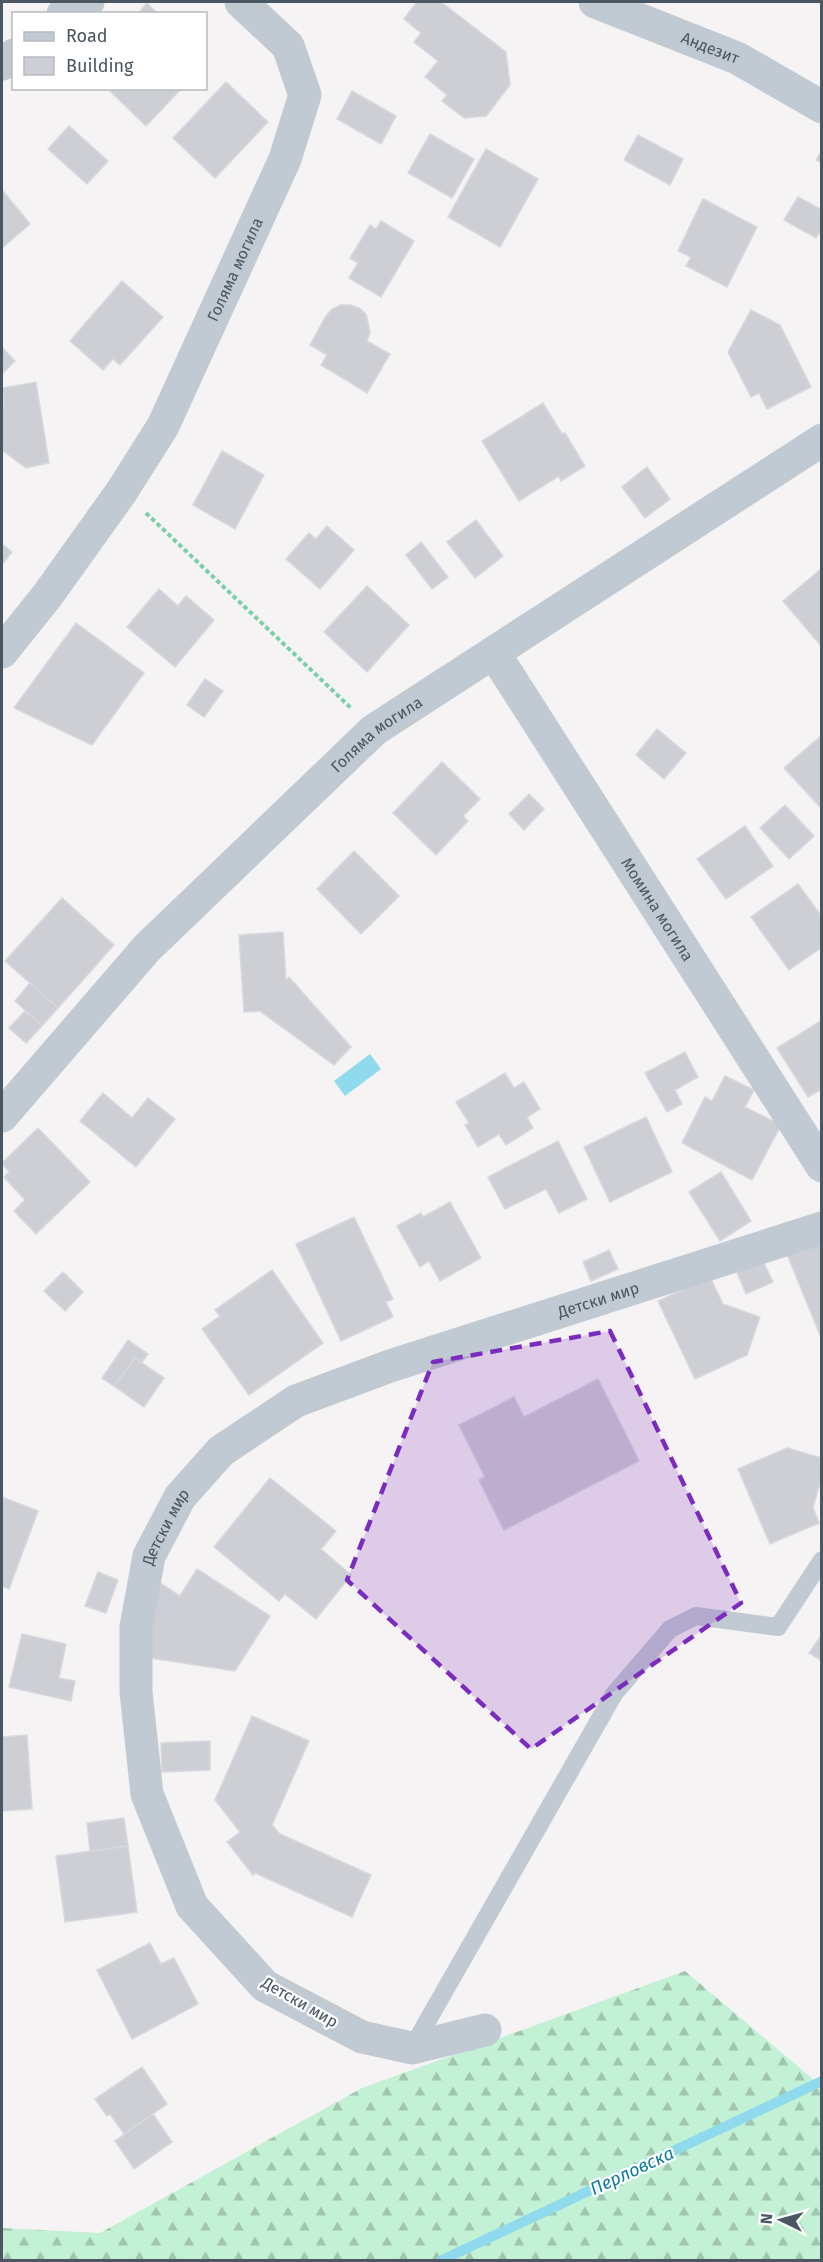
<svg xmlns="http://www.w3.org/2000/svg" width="823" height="2262" font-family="'Fira Sans',sans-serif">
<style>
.forest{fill:url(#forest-firs)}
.water{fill:#90daee}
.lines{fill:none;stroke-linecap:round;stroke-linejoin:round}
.stream{stroke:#90daee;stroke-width:10}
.building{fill:#cdcfd5;stroke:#d7d9de;stroke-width:1.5}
.path{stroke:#7ad0a6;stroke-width:4;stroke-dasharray:4.5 3;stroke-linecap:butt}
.service{stroke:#c1cad2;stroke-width:18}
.minor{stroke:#c1cad2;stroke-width:33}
.marked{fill:#7b2cbf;fill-opacity:0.2;stroke:#7b2cbf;stroke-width:4.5;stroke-dasharray:12 8;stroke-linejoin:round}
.labels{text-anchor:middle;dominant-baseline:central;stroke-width:4.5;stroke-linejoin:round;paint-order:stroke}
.street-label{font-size:16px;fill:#4a5661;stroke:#fff}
.water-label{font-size:18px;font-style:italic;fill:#0c7c9b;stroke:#fff}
</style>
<defs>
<pattern id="forest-firs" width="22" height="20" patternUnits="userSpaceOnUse" patternTransform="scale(1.5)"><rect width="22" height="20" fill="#c3f1d5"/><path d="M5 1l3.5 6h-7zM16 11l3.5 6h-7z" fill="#a0c6b0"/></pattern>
</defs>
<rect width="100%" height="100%" fill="#f5f3f3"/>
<polygon class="forest" points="685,1971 821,2086 822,2259 2,2260 2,2228 100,2233 362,2088"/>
<polygon class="water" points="370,1054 381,1069 345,1096 334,1081"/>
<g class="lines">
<polyline class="stream" points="442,2260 822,2081"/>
</g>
<g class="building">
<polygon points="417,2 441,2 506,52 510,85 486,116 464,118 442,101 447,95 425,77 438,61 414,42 421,33 404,19"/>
<polygon points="147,3 158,14 137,14"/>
<polygon points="226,82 268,122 215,178 173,138"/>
<polygon points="107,88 182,88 146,126"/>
<polygon points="352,91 396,116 381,144 337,119"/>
<polygon points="69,126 108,161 87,184 48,149"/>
<polygon points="430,134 474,159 452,198 408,173"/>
<polygon points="638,135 683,159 670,185 624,160"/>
<polygon points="486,149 538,179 500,247 448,217"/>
<polygon points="822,150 822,163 816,160"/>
<polygon points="2,190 30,224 2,248"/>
<polygon points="798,197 822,210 822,229 816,238 784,220"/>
<polygon points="703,199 757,227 727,287 686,266 691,257 678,251"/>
<polygon points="381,221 414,241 381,297 349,278 358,263 350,258 370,225 376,229"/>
<polygon points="122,281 163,317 120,365 113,359 103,370 70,341"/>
<polygon points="341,305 350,305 359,308 366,314 370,332 367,341 390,354 367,393 321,365 327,355 310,345 326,316 332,309"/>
<polygon points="751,310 780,325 811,387 767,409 759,393 751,397 728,352"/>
<polygon points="2,347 15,361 2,374"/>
<polygon points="36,382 49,463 26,468 2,450 2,409 4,405 2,388"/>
<polygon points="543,403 562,434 565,433 585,466 561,481 559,476 519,501 482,441"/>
<polygon points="222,451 264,475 235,529 193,505"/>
<polygon points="647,467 670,499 645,518 622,487"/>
<polygon points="476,520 503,556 475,578 447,542"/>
<polygon points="327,526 354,550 320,589 286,559 309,533 316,539"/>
<polygon points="421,542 448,577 432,589 406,555"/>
<polygon points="2,544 12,552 2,565"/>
<polygon points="822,568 822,647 783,601"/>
<polygon points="367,586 409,625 367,672 324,632"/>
<polygon points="159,589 178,606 186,596 214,620 175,667 127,627"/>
<polygon points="76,623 144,673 92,745 14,708"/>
<polygon points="205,679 223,691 204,717 187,705"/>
<polygon points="657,729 686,753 664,779 636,755"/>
<polygon points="822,735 822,809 784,768"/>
<polygon points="442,762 480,799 463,816 468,821 436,855 393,813"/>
<polygon points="529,794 544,809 524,830 509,814"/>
<polygon points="785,805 814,836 789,859 760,828"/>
<polygon points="745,826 773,866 726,899 697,859"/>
<polygon points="354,851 399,896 361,934 317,889"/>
<polygon points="798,884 822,917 822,947 789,970 751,917"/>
<polygon points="62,898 114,945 58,1008 5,961"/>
<polygon points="283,932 286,980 289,977 351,1047 334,1065 260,1011 244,1012 239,935"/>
<polygon points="30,983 58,1008 42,1026 15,1001"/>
<polygon points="25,1011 42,1026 26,1043 9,1028"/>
<polygon points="822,1020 822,1089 808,1097 777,1048"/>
<polygon points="685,1052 698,1077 675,1090 682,1104 667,1112 645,1073"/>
<polygon points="505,1073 514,1088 524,1082 540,1109 527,1117 533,1128 506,1145 499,1134 478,1147 465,1125 469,1123 456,1102"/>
<polygon points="725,1076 754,1090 745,1107 781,1125 752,1180 682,1143 705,1097 712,1101"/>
<polygon points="103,1093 132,1118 148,1098 175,1119 136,1167 80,1121"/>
<polygon points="646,1117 672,1172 610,1202 584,1147"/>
<polygon points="38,1128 90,1182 36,1234 14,1211 25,1200 4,1177 9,1172 2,1163"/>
<polygon points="558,1141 587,1199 559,1213 546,1189 505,1209 488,1177"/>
<polygon points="721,1172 751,1221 720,1241 689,1192"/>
<polygon points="450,1202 481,1258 440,1281 429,1261 420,1267 397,1226 421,1213 423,1217"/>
<polygon points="354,1217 393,1299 386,1302 393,1317 341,1341 296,1244"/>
<polygon points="822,1237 822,1335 820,1335 786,1252"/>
<polygon points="609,1250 618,1269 591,1281 583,1262"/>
<polygon points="762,1259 773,1282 746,1294 736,1270"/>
<polygon points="272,1270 323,1343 249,1395 202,1329 220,1316 215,1310"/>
<polygon points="63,1272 83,1292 65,1311 44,1291"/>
<polygon points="710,1277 723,1304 760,1317 747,1355 695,1379 658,1301"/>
<polygon points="128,1340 148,1354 142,1362 135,1358 114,1386 102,1378"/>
<polygon points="135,1358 164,1378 144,1407 114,1386"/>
<polygon points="598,1379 639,1461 504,1530 479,1480 485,1477 459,1425 514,1397 524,1417"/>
<polygon points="787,1448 822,1458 822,1477 813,1507 819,1523 770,1544 738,1469"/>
<polygon points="270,1478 336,1531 321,1549 351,1575 316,1619 285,1594 279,1601 214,1547"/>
<polygon points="2,1497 38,1511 9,1589 2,1586"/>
<polygon points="197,1569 270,1616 235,1671 144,1657 156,1580 180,1596"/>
<polygon points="98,1572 118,1580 106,1613 85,1606"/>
<polygon points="22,1634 66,1644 59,1678 75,1681 71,1701 9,1687"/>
<polygon points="822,1634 822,1661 809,1653"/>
<polygon points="252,1716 309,1741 272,1825 280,1834 371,1875 352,1917 255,1873 253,1875 227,1842 240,1832 215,1800"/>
<polygon points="27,1735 32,1809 2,1811 2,1737"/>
<polygon points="210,1741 210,1770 162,1772 161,1743"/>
<polygon points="124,1818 128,1846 90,1851 87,1823"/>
<polygon points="128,1846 137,1912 65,1922 56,1856"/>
<polygon points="150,1943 161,1964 174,1958 198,2004 132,2039 97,1970"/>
<polygon points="142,2067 167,2104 124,2134 110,2114 107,2116 95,2099"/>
<polygon points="153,2114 172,2142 134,2169 115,2141"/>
</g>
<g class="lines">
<polyline class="path" points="146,513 351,708"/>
<polyline class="service" points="412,2048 614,1694 670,1629 696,1616 778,1627 822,1560"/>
<g class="minor">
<path id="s1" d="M595 2 737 58 822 107"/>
<polyline points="63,14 88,2"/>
<polyline points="2,64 14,55"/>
<path id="s2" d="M2 652 47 596 122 491 163 426 285 159 305 95 288 46 241 2"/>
<path id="s3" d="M494 653 822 1166"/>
<path id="s4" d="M2 1116 147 948 374 730 822 440"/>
<path id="s5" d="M485 2030 412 2048 362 2037 265 1986 192 1906 147 1794 136 1692V1627L149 1556 180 1497 221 1451 296 1401 390 1366 822 1228"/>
</g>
</g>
<path class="marked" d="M610 1331 741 1603 531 1749 347 1580 433 1362Z"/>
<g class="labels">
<g class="street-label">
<text stroke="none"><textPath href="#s1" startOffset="124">Андезит</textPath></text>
<text stroke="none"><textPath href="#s2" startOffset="450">Голяма могила</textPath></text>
<text stroke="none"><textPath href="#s4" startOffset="536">Голяма могила</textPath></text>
<text stroke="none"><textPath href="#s3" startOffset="304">Момина могила</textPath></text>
<text stroke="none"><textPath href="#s5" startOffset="1242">Детски мир</textPath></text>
<text stroke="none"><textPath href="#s5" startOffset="738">Детски мир</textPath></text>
<text transform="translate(300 2002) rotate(30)">Детски мир</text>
</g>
<g class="water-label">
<text transform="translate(632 2171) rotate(-25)">Перловска</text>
</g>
</g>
<rect width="823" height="2262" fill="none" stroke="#4a5661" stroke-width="6"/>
<rect x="12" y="12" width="195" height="78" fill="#ffffff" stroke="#b7bbc0" stroke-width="1.5"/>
<rect x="24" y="32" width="30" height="9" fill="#c1cad2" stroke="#b7bbc0" stroke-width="1.5"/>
<text x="66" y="42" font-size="18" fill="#4a5661">Road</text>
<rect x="24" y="57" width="30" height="18" fill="#cdcfd5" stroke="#b7bbc0" stroke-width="1.5"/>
<text x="66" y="72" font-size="18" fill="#4a5661">Building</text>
<g transform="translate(781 2220) rotate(275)" stroke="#ffffff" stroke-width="4.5" paint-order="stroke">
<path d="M0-4.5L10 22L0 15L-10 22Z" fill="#4a5661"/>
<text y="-9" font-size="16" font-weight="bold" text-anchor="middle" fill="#4a5661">N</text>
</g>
</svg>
